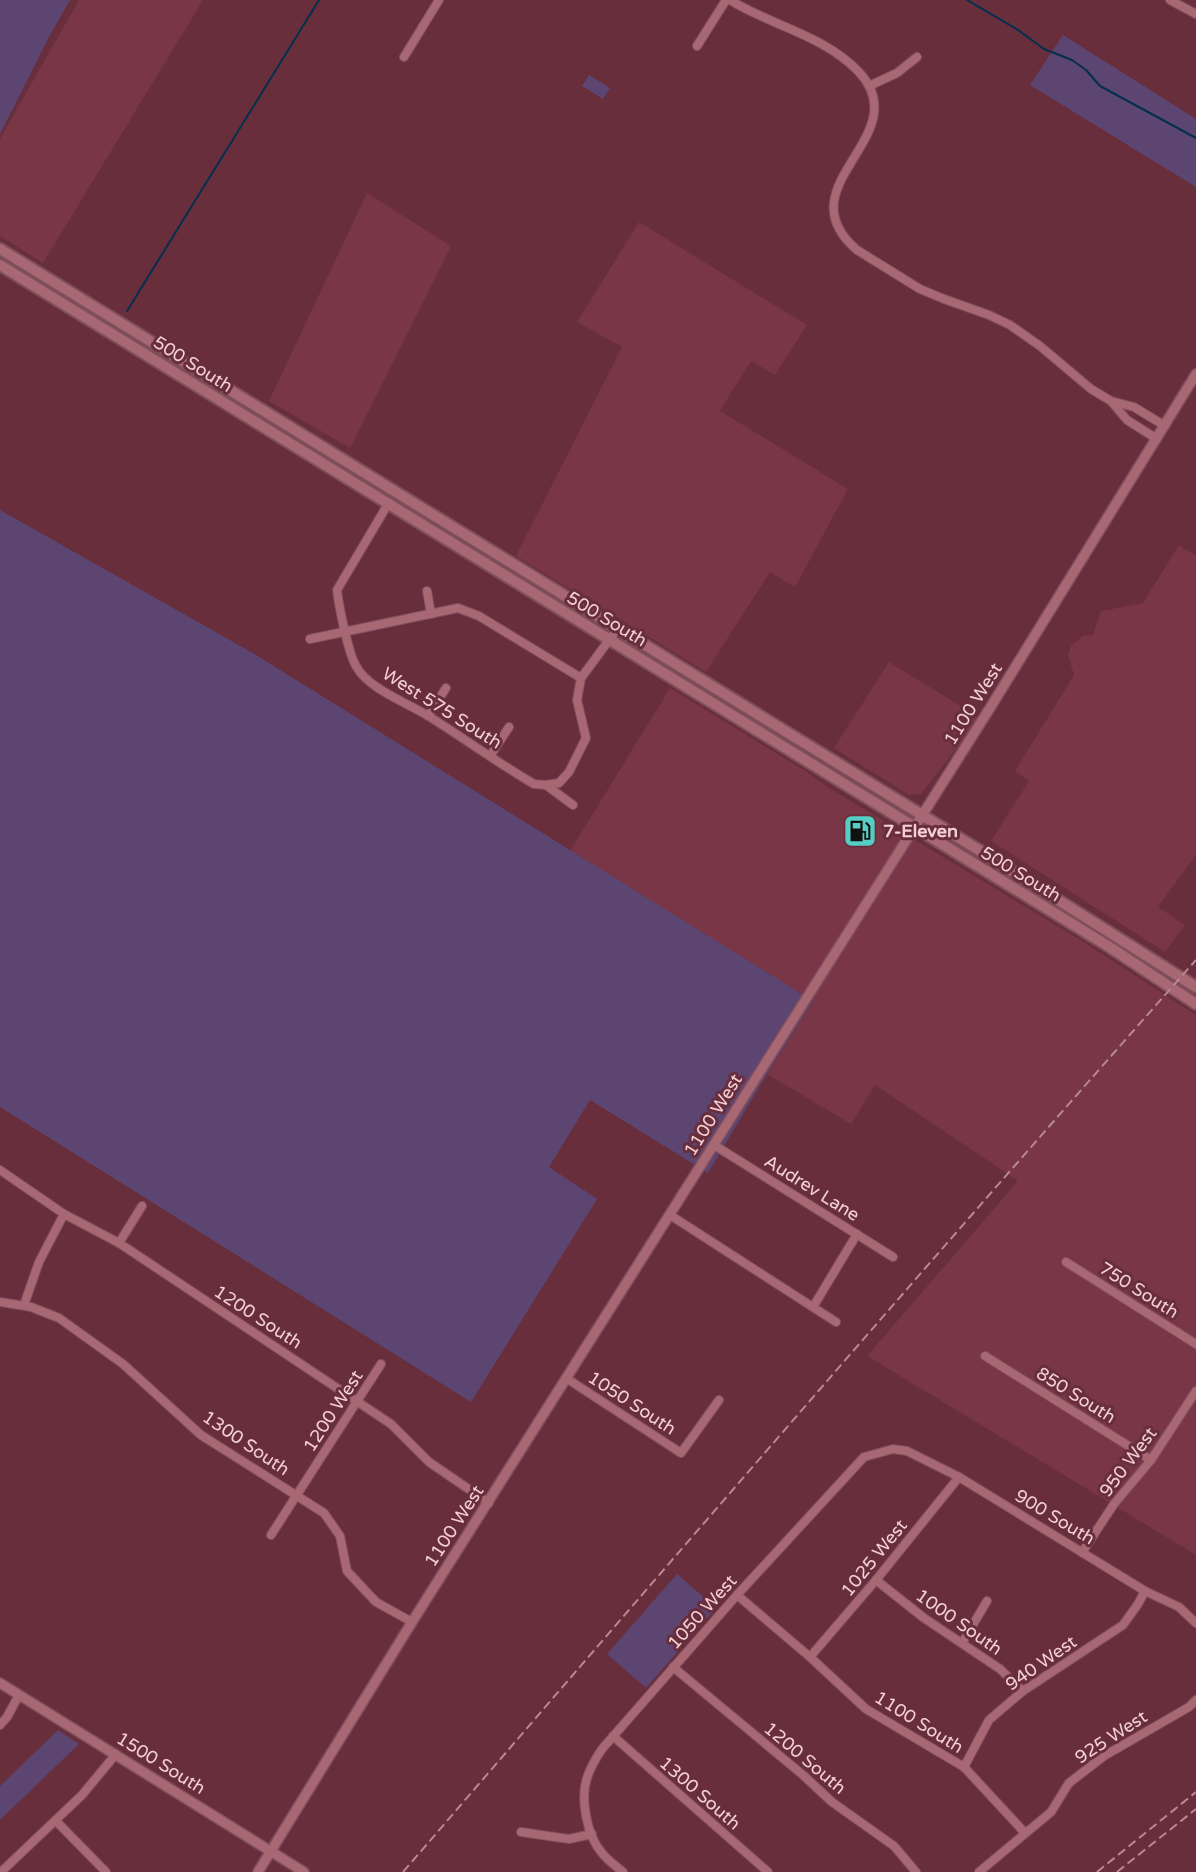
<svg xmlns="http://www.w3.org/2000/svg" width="1196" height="1872" font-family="'Varela Round',sans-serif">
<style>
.built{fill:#783646}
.green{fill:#5c4571}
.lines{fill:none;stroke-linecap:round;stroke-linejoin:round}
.stream{stroke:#042f4f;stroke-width:2}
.minor-casing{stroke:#804f5c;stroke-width:10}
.tertiary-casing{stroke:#804f5c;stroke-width:12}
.secondary-casing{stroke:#804f5c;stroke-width:14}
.minor{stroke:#a76773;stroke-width:8}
.tertiary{stroke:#a76773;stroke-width:9}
.secondary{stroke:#a76773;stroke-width:10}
.rail{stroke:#b78992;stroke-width:2;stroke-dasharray:9 4.5;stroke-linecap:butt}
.labels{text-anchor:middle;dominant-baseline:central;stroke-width:6;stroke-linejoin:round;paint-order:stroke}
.street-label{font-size:18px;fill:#f4cfd5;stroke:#682e3c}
.poi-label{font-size:18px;font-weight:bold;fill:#f4cfd5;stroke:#682e3c;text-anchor:start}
</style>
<rect width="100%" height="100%" fill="#682e3c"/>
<g class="built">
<polygon points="79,0 203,0 43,263 0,236 0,139"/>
<polygon points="367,193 451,246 350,448 269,401"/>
<polygon points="639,222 807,325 775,375 751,361 720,411 848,489 795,587 770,572 706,672 516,556 622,347 577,322"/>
<polygon points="1179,545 1196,556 1196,855 1158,907 1185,925 1165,952 991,841 1029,781 1015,771 1074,675 1068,655 1071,646 1083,636 1093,635 1101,611 1143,603"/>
<polygon points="889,662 980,718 921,794 909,795 834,748"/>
<polygon points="670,688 807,772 829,788 1079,939 1196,1015 1196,1555 867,1356 1018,1181 875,1085 851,1124 767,1074 813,1001 570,851"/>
</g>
<g class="green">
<polygon points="0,0 70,0 50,35 0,134"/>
<polygon points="1063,35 1196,119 1196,187 1030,85"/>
<polygon points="589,75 610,88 603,99 582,86"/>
<polygon points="0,510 251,652 813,1001 767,1074 708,1173 590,1100 549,1167 597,1199 471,1402 0,1107"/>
<polygon points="677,1574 716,1608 646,1688 607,1654"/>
<polygon points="58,1730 79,1744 0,1820 0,1786"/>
</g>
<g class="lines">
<g class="stream">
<polyline points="967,0 1018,30 1044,49 1072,60 1086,70 1100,86 1196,138"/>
<polyline points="127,311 319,0"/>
</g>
<g class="minor-casing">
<g id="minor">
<path d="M730 0C772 26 823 35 858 71 920 136 781 185 857 250L920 289 944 299 989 315 1010 325 1040 346 1091 389 1111 401 1134 407 1165 426"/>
<polyline points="1170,0 1196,14"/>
<polyline points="697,46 726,0"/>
<polyline points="404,57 439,0"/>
<polyline points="869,86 897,73 917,57"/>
<polyline points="1111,401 1127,420 1157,439"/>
<path d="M388 504 337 590C339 607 348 652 356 666 368 689 408 703 430 717 465 739 498 763 534 784L546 785 559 783 569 772 586 738 577 700 581 678 618 628"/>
<polyline points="427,591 431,614"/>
<polyline points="310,639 458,608 479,616 581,678"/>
<polyline points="428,716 446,688"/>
<polyline points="490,756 509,727"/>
<polyline points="546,785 573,805"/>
<polyline points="714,1145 893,1257"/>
<polyline points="0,1170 64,1214 119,1243 373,1412 391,1424 429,1462 489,1503"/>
<polyline points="670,1215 836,1322"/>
<polyline points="119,1243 142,1206"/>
<polyline points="1066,1262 1196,1344"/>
<polyline points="0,1302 31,1307 59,1318 123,1364 201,1435 324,1513 340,1536 347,1571 376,1602 412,1622"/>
<polyline points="24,1305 39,1262 64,1214"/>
<polyline points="813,1307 857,1234"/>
<polyline points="985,1356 1151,1460"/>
<polyline points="566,1378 681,1453 719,1400"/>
<polyline points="271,1535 381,1364"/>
<polyline points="1083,1551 1114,1504 1151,1460 1196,1391"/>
<polyline points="876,1580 924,1618 1000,1669 1023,1691"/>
<polyline points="737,1595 810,1657 866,1709 964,1767 1025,1833"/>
<polyline points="962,1643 987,1601"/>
<polyline points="810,1657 876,1580 959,1477"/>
<polyline points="673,1667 803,1775 832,1802 894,1846 916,1872"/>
<polyline points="0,1725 7,1717 19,1695"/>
<polyline points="613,1736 768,1872"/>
<polyline points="964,1767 989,1720 1023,1691 1123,1625 1138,1604 1145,1591"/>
<polyline points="56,1821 106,1872"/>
<polyline points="521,1832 569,1839 592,1834"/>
<polyline points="1,1872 82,1795 116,1754"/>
<path d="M623 1872C616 1866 607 1860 602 1853 587 1836 580 1799 587 1778 590 1768 596 1758 602 1749L737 1595 864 1457 893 1449 907 1451 959 1477 1145 1591 1179 1607 1196 1623"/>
<polyline points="979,1872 1051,1812 1069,1783 1104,1756 1189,1707 1196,1700"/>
</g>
</g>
<g class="tertiary-casing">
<g id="tertiary">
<polyline points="0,1683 304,1872"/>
<polyline points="258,1872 412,1622 990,708 1196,374"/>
</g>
</g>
<g class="secondary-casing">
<g id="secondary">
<polyline points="0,249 987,855 1196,987"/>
<polyline points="0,265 1108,946 1196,1004"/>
</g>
</g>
<use href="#minor" class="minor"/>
<use href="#tertiary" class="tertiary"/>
<use href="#secondary" class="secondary"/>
<g class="rail">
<path d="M403 1872C666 1567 929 1261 1196 960"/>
<polyline points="1097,1872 1196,1792"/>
<polyline points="1117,1872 1196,1809"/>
</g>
</g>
<defs>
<g id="fuel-square" transform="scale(1.725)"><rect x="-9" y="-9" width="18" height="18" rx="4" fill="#56cec3" stroke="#682e3c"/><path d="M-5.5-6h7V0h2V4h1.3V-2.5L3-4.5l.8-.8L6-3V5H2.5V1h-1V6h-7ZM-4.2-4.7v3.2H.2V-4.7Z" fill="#111"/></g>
</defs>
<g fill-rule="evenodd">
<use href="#fuel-square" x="860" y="831"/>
</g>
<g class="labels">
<g class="street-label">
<text transform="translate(193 364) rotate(32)">500 South</text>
<text transform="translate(607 619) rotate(31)">500 South</text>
<text transform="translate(973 704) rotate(-58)">1100 West</text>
<text transform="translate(442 708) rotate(32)">West 575 South</text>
<text transform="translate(1021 874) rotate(31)">500 South</text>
<text transform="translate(713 1115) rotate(-58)">1100 West</text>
<text transform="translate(812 1188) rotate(32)">Audrev Lane</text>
<text transform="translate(1139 1290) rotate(32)">750 South</text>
<text transform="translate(258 1317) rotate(33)">1200 South</text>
<text transform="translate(1076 1395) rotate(32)">850 South</text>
<text transform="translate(632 1403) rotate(33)">1050 South</text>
<text transform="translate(333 1411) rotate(-57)">1200 West</text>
<text transform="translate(246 1443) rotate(34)">1300 South</text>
<text transform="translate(1128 1462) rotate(-53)">950 West</text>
<text transform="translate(1055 1517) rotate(31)">900 South</text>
<text transform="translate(454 1526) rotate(-57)">1100 West</text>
<text transform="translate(874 1558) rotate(-51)">1025 West</text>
<text transform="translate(702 1612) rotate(-48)">1050 West</text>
<text transform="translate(959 1622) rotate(35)">1000 South</text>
<text transform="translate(1041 1663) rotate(-35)">940 West</text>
<text transform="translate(919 1722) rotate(32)">1100 South</text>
<text transform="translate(1111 1737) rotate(-33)">925 West</text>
<text transform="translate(805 1758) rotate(40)">1200 South</text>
<text transform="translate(161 1763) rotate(32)">1500 South</text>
<text transform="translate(700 1793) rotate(41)">1300 South</text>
</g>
<g class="poi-label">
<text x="883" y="831">7-Eleven</text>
</g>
</g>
</svg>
